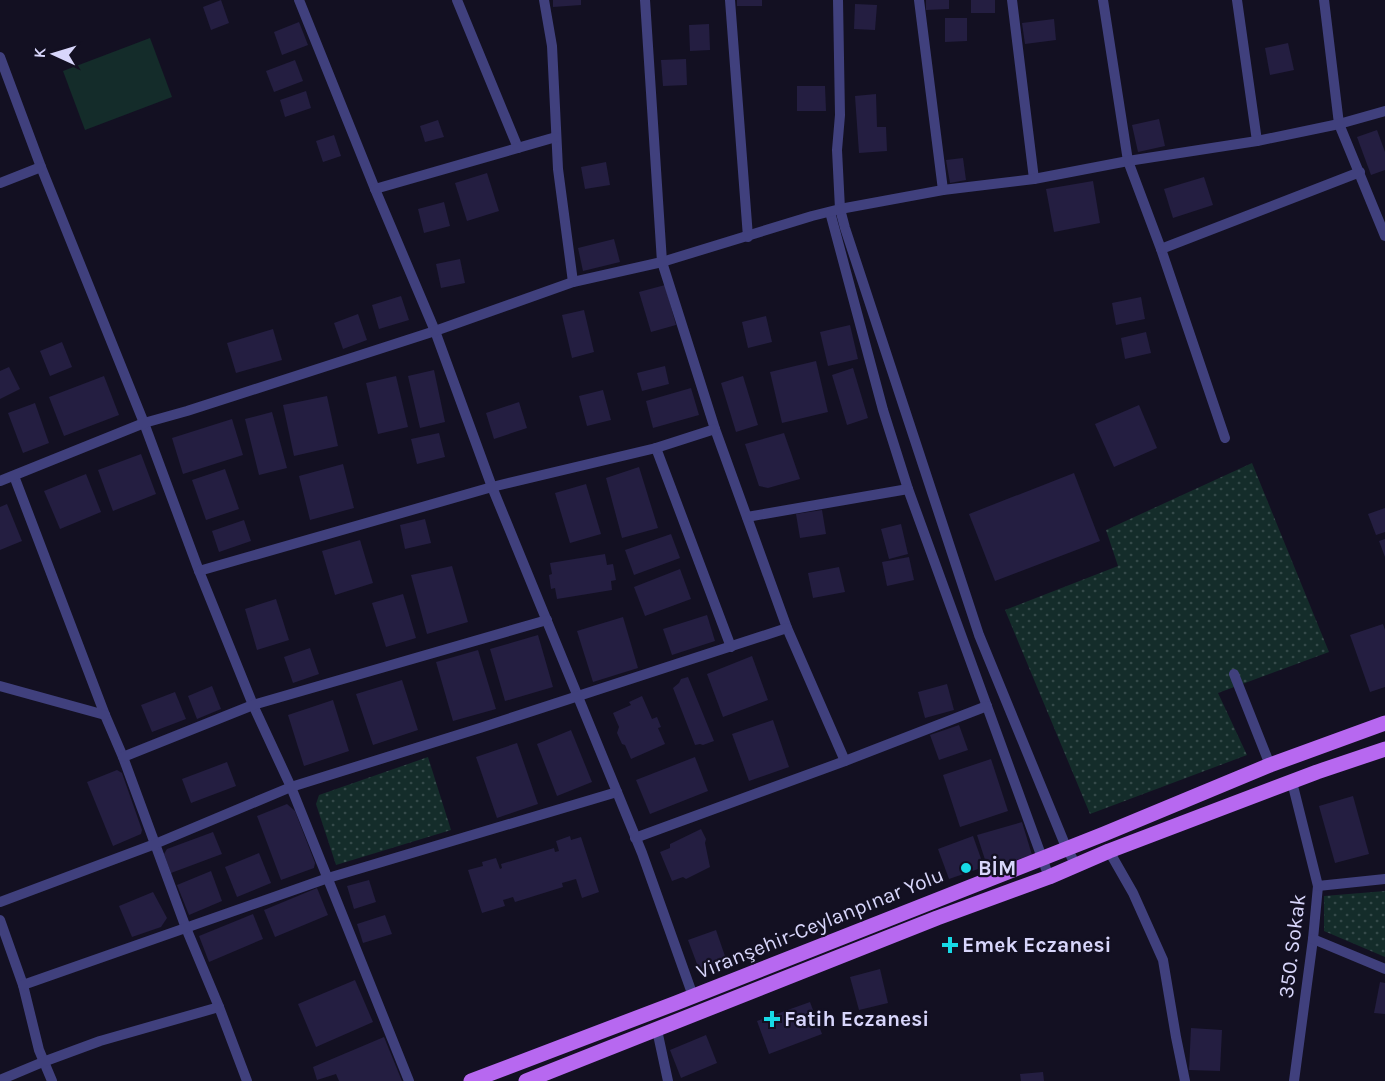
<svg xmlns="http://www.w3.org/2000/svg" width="1385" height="1081" font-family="Karla,sans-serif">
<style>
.green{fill:#142c2a}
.park{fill:url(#park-dots)}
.building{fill:#241e41}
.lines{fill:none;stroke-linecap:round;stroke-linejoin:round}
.minor{stroke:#40407d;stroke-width:10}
.primary{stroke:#b768f0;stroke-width:15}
.poi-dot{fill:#17dae6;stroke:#131022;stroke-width:2}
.labels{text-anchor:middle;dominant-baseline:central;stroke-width:4.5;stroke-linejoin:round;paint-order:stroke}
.poi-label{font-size:21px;font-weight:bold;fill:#d8d6fb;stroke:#131022;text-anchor:start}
.street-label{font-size:21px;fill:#d8d6fb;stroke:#131022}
</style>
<defs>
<pattern id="park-dots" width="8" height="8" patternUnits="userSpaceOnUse" patternTransform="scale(1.5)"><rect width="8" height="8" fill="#142c2a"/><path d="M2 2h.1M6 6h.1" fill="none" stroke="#354a4a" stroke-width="1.8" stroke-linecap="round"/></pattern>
</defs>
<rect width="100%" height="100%" fill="#131022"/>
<polygon class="green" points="150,38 172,97 85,130 63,71"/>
<g class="park">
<polygon points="1252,463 1329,652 1218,693 1247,755 1090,814 1005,610 1118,566 1106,530"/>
<polygon points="428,757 451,830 336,865 316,804 319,795"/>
<polygon points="1385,891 1385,957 1324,931 1324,896"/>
</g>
<g class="building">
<polygon points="221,0 229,23 211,30 203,7"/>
<polygon points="553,0 581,0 581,5 553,7"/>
<rect x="737" y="0" width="25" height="6"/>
<polygon points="926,0 949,0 949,9 926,10"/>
<rect x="971" y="0" width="24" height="13"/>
<polygon points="855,4 877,5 875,30 854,29"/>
<polygon points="945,18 967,18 967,41 945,42"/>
<polygon points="1054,19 1056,40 1025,44 1022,23"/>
<polygon points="299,22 308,45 282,55 274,32"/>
<polygon points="709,24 710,50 690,51 689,25"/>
<polygon points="1288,43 1294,70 1270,75 1265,48"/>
<polygon points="686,59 687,85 663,86 661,60"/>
<polygon points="295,60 303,81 274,92 266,71"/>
<polygon points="797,86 825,86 826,111 797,111"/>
<polygon points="306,91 311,108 285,117 280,100"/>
<polygon points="876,94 877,127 886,127 887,151 859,153 855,96"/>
<polygon points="1159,119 1165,146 1138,152 1132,125"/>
<polygon points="438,120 444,137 425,142 420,126"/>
<polygon points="1377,130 1385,152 1385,170 1371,175 1357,137"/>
<polygon points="334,135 341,156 323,162 316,141"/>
<polygon points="963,158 966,180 950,183 946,160"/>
<polygon points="606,162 610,185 585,189 581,167"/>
<polygon points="487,173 499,211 467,221 455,183"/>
<polygon points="1204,177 1213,205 1173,218 1164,189"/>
<polygon points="1093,181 1100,223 1054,232 1046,189"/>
<polygon points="444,202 450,226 424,233 418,209"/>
<polygon points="614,239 620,262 583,271 578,248"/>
<polygon points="460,259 465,283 441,288 436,264"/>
<polygon points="665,285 676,325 651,332 639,292"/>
<polygon points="401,296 409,320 379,329 372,305"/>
<polygon points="1141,297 1145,319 1116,325 1112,303"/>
<polygon points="584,310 594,352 572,358 562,315"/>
<polygon points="358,314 367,340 343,349 334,323"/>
<polygon points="766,316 772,342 748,348 742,322"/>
<polygon points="850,325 858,359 828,366 820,332"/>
<polygon points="273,329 282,360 236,373 227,343"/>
<polygon points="1146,332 1151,353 1125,359 1121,338"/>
<polygon points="62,342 72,367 50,376 40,351"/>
<polygon points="816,361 828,412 782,423 770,372"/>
<polygon points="665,366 669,384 642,391 637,373"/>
<polygon points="9,367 20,389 0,399 0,371"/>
<polygon points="853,368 868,418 847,425 832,375"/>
<polygon points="434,370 445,422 420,428 408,376"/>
<polygon points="104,376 119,415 64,436 49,397"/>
<polygon points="396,376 408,427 378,434 366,383"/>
<polygon points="743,376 758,425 736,432 721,383"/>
<polygon points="691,388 699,415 653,428 646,401"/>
<polygon points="603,390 611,420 587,426 579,396"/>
<polygon points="327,396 338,446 294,456 283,405"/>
<polygon points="519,402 527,428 494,439 486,413"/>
<polygon points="35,403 49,443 23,453 8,413"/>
<polygon points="1139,405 1157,448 1114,467 1095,424"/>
<polygon points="272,412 287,468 259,475 245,419"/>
<polygon points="232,419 243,455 183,474 172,438"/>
<polygon points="439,433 445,457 417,464 411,439"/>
<polygon points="784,433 800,479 768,488 759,486 745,444"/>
<polygon points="141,454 156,494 113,511 98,470"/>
<polygon points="343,464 354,508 310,520 299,476"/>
<polygon points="639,467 658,528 622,538 606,478"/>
<polygon points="225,469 239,509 206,520 192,480"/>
<polygon points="1074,473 1100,541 995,581 969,514"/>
<polygon points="86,474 101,512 60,529 44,491"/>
<polygon points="586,484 601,534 570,543 555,493"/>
<polygon points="7,504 22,541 0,550 0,507"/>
<polygon points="1385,508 1385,532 1376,535 1368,514"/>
<polygon points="822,510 826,534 800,538 796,514"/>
<polygon points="425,519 431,543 405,549 400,525"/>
<polygon points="244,520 251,541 219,552 212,531"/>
<polygon points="901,524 908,554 889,559 881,529"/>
<polygon points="671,534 680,558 634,575 625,550"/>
<polygon points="1385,539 1385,557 1379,541"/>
<polygon points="360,540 373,583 335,595 322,551"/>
<polygon points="605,554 607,565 613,564 616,580 611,581 612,590 557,599 555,588 551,589 549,575 552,574 550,563"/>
<polygon points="909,557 914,580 887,586 882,562"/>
<polygon points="452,566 468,622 427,634 411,575"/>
<polygon points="839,567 845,592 813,598 808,573"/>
<polygon points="680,569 691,599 645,616 634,587"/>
<polygon points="403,594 416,638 386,647 372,603"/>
<polygon points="276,599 289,640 257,650 245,609"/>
<polygon points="707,615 715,641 672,655 663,629"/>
<polygon points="623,617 638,668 593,682 577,631"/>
<polygon points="1383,624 1385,630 1385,687 1370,692 1350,635"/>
<polygon points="538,635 553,687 505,701 490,649"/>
<polygon points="310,648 319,674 293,683 284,657"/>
<polygon points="478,650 496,709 453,721 436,662"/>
<polygon points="752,656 768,700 723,717 707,674"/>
<polygon points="688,677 714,741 703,745 700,744 695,745 673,688 679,683 681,679"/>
<polygon points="402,680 418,730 373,745 356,694"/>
<polygon points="947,684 954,710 925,718 918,692"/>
<polygon points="212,686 221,709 197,719 188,696"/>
<polygon points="175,692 186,719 152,732 141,705"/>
<polygon points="642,696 652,719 657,717 661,727 658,728 665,744 631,759 625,745 622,744 617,733 619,727 613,713 631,705 629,702"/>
<polygon points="333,700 349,751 304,766 288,715"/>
<polygon points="773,720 789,767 749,781 732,734"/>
<polygon points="959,725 968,750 939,760 930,735"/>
<polygon points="571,730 592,782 557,796 537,744"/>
<polygon points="517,743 538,804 497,818 476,757"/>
<polygon points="695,757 708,791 650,814 636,780"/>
<polygon points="991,759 1008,811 960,827 943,775"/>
<polygon points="227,762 236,786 191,803 182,779"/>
<polygon points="117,770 122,773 142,830 141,834 113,846 87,782"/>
<polygon points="1353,796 1369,854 1335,863 1319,806"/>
<polygon points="287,804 295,811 315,863 314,868 281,880 257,816"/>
<polygon points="1022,822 1032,855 988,869 977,835"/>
<polygon points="701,829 706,839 705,843 710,867 686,879 683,877 672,881 660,852 670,848 670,844"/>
<polygon points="213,832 222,854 171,873 164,854 167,849"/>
<polygon points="570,836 571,840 581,837 599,892 582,898 576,879 562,883 563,887 515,902 513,897 503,900 505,906 482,913 468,870 483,866 482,862 496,858 500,869 502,868 501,864 554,848 555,852 559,851 556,841"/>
<polygon points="973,836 984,867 949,879 938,849"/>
<polygon points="259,853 271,883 237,897 225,867"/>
<polygon points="211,871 222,901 189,915 177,885"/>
<polygon points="369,880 376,902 354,909 347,886"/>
<polygon points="317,888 328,915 275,937 264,910"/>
<polygon points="153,892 167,918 161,927 132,937 119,906"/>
<polygon points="253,914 263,939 209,962 199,936"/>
<polygon points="385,915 392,934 363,943 357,924"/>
<polygon points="716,930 727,962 700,972 688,940"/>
<polygon points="880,969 888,1003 859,1010 850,977"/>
<polygon points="355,980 373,1022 316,1047 298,1004"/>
<polygon points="1380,982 1385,983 1385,1014 1374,1013"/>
<polygon points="810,1002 822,1034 769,1054 757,1021"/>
<polygon points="1191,1028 1222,1030 1220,1071 1189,1070"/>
<polygon points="706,1035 717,1063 681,1078 670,1050"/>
<polygon points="384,1037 402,1081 339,1081 336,1074 317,1080 313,1067"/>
<polygon points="1043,1072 1044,1081 1021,1081 1020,1074"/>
</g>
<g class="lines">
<g class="minor">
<polyline points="299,0 375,189 435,331 492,487 642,853 693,996"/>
<polyline points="457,0 518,148"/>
<polyline points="544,0 552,46 558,169 573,282"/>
<polyline points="645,0 662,262 715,429 787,628 845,761"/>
<polyline points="730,0 748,237"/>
<polyline points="838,0 840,115 837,150 840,209 845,228 979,635 1066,847 1076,865"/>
<polyline points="919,0 943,190"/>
<polyline points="1012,0 1034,179"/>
<polyline points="1103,0 1128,161 1161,249 1225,438"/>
<polyline points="1237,0 1257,141"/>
<polyline points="1324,0 1339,124 1385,236"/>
<polyline points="0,57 41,167 144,423 199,571 253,705 291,787 409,1081"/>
<polyline points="0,183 41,167"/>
<polyline points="375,189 556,137"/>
<polyline points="830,212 883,410 908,489 1049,877"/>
<polyline points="1161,249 1360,172"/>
<polyline points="656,448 731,647"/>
<polyline points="14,476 105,715 123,757 186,928 219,1007 247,1081"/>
<polyline points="0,481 144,423 187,411 435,331 573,282 662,262 812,216 840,209 943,190 1034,179 1128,161 1257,141 1339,124 1385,111"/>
<polyline points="747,517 908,489"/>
<polyline points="199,571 492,487 656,448 715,429"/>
<polyline points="1234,674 1270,765"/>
<polyline points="0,686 105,715"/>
<polyline points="123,757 253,705 547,620"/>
<polyline points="1292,782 1318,886 1313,939 1294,1081"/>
<polyline points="635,838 845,761 987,706"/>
<polyline points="1109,851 1133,893 1163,960 1176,1037 1185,1081"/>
<polyline points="1318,886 1385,879"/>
<polyline points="0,902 155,844 291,787 480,728 787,628"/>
<polyline points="0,920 23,985 39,1050 52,1081"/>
<polyline points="1313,939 1385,969"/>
<polyline points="23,985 328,878 617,792"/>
<polyline points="657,1030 668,1081"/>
<polyline points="0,1080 43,1062 100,1041 219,1007"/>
</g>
<g class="primary">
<polyline points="471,1081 676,1003 1104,834 1270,765 1385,723"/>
<polyline points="526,1081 937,918 1049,877 1109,851 1317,772 1385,749"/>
</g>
</g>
<g class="poi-dot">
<circle cx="966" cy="868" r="6"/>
<path d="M947 936h6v6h6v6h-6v6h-6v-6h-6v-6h6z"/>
<path d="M769 1010h6v6h6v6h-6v6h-6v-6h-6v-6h6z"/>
</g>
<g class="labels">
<g class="poi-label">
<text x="978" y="868">BİM</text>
<text x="962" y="945">Emek Eczanesi</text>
<text x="784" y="1019">Fatih Eczanesi</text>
</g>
<g class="street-label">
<text transform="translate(820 923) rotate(-22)">Viranşehir-Ceylanpınar Yolu</text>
<text transform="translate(1292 946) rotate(-83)">350. Sokak</text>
</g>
</g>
<g transform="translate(54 54) rotate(274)" stroke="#131022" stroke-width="4.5" paint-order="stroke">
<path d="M0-4.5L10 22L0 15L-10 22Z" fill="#d8d6fb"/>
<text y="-9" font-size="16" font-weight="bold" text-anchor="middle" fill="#d8d6fb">K</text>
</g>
</svg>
